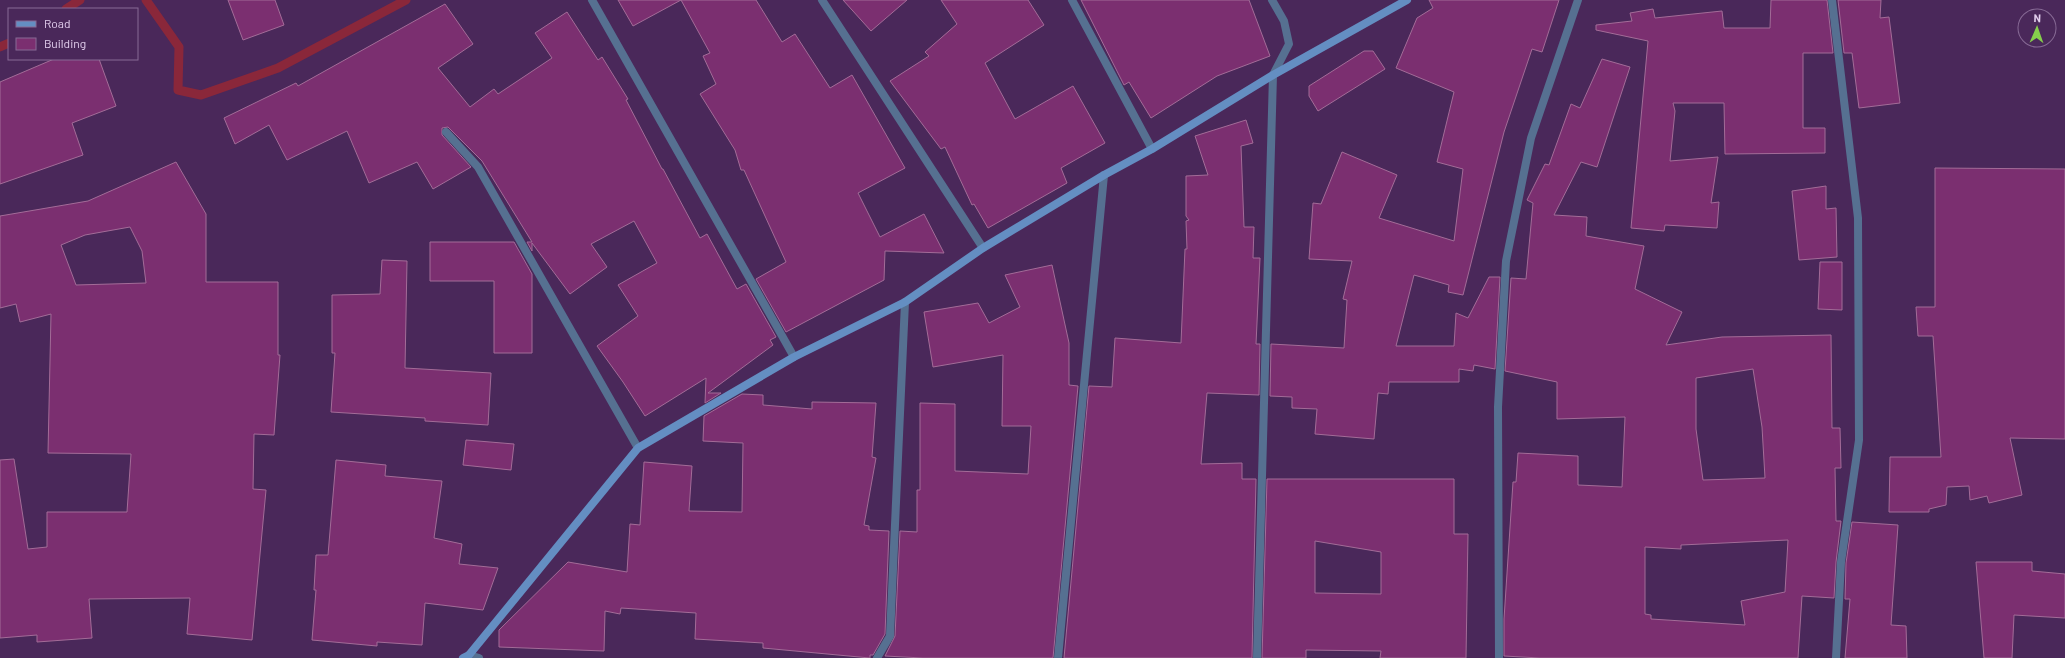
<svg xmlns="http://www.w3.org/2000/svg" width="2065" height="658" font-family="Barlow,sans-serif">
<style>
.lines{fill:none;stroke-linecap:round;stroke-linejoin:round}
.stream{stroke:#8a273a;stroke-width:9}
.building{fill:#7b2f70;stroke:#a36c98;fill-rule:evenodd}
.street{stroke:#567091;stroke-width:8}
.secondary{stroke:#648ec2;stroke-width:8}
</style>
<rect width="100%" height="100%" fill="#4a285a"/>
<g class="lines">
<g class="stream">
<polyline points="146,0 179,47 178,90 201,95 278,68 406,0"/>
<polyline points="66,9 80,0"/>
<polyline points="0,47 9,43"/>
</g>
</g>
<g class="building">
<polygon points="228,0 275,0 284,25 243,40"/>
<polygon points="618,0 756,0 782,42 795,34 830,88 852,75 905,168 858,193 880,237 924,214 944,253 885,251 884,280 786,332 756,279 786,262 744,170 741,170 735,150 700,94 716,84 703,56 710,53 681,0 633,26"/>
<polygon points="843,0 907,0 871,31"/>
<polygon points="941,0 1028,0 1044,25 985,63 1015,119 1073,86 1105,143 1061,168 1067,183 988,228 974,204 972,205 945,147 941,149 890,81 929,56 925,52 957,24"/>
<polygon points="1081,0 1249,0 1270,56 1217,76 1151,118 1129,82 1124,85"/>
<polygon points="1429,0 1559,0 1542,52 1532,49 1504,132 1463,295 1448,292 1449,285 1414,275 1396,346 1454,346 1456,313 1468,318 1489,277 1500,277 1495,369 1474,365 1473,371 1459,369 1459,382 1389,382 1388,394 1378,393 1374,439 1315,434 1317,409 1292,408 1292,397 1270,396 1271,344 1344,348 1347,300 1343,299 1352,261 1309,259 1313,203 1321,204 1342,152 1397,175 1379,218 1454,241 1463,169 1437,162 1454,92 1396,68 1417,18 1433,8"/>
<polygon points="1771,0 1827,0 1833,53 1803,53 1803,128 1825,128 1825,153 1725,154 1724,103 1673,103 1675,111 1670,161 1718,157 1711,203 1719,202 1717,228 1665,225 1664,231 1631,228 1648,41 1596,30 1596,25 1632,21 1630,13 1653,9 1655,18 1722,11 1724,28 1770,28"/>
<polygon points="1838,0 1881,0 1880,18 1889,17 1900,103 1859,108 1852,53 1844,53"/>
<polygon points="445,4 473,44 438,68 470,107 494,89 498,94 552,58 535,33 567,12 598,60 602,57 628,99 626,100 662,169 663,169 700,238 707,234 737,289 746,284 776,337 770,340 773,345 708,393 721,393 705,403 706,378 645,416 623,382 597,346 638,316 618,285 657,263 634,221 591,244 607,267 570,294 532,243 532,251 527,242 532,242 482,161 448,127 442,128 442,135 471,167 433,189 417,162 369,183 347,131 287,160 269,125 235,144 224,118 296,83 298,86"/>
<polygon points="1364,51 1373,51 1385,69 1318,111 1309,96 1309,86"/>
<polygon points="54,59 99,59 116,106 72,123 83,155 0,184 0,82"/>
<path d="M1602 59 1630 67 1597 167 1581 162 1554 215 1587 217 1586 236 1644 246 1635 289 1682 312 1666 345 1722 337 1831 335 1832 428H1840L1841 468H1835L1836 521H1841L1836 562 1834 598 1802 596 1798 658H1540L1504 656V619L1513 482H1516L1518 453 1578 456V485L1622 487 1625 417 1557 419V382L1505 371 1511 278 1526 279 1533 203 1527 200 1545 164 1549 165 1571 104 1580 108ZM1753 369 1762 427 1765 478 1703 480 1696 429V378ZM1788 540 1785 592 1741 601 1745 625 1651 619V615L1645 614V547L1681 549V545Z"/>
<polygon points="1246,120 1253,143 1241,146 1244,227 1254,227 1253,258 1260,258 1256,344 1260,344 1259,395 1207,393 1201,464 1242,463 1242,479 1256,479 1252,658 1064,658 1089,386 1112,387 1115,338 1181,343 1185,249 1187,249 1186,221 1189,220 1186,216 1186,176 1208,175 1195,136"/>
<path d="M176 162 206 214V282H278V355H280L274 435 254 434 253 489 266 490 252 640 187 634 190 598 89 599 92 638 37 642V635L0 638V460L14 459 28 549 47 547V512H127L131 454 48 453 51 314 20 322 16 304 0 308V216L88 201ZM130 227 142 251 146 283 76 285 61 245 85 235Z"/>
<polygon points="1935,168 2065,169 2065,439 2010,438 2022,495 1989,503 1987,496 1970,500 1969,486 1947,487 1946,505 1929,509 1929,512 1889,512 1890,457 1941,457 1933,336 1918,336 1916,307 1935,307"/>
<polygon points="1826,186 1826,209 1836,208 1837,257 1799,260 1792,191"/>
<polygon points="430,242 514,242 532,274 532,353 494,353 494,281 430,281"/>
<polygon points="382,260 407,261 405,368 491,373 488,425 425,421 425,418 331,412 335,353 332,353 332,295 380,294"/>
<polygon points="1820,262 1842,262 1842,310 1818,309"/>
<polygon points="1052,265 1069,343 1069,385 1078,386 1053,658 923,658 885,656 895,636 900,531 917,532 917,490 920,490 920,403 955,404 955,471 1028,474 1031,426 1002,426 1003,355 933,367 924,312 978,303 989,323 1020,307 1005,275"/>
<polygon points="742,394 763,395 763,405 812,409 812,402 876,403 872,457 876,458 864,525 869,526 869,530 889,531 885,634 873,655 870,655 870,658 763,648 763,643 695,639 696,613 621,608 620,614 605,611 604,651 499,647 499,630 568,562 627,572 630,524 640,525 644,462 692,466 689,511 742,512 743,443 703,441 704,416"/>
<polygon points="466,440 514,444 511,470 463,465"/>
<polygon points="336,460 386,465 385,476 442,481 434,538 462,544 459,564 498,568 483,610 425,603 422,645 377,642 377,646 312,640 316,590 314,590 316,555 328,555"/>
<path d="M1267 479H1454V534H1468L1466 658H1380L1381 651 1306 650V658H1262ZM1315 541 1381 552V594L1315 593Z"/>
<polygon points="1852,522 1898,525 1891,625 1906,626 1907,658 1845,658 1850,599 1845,599 1846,563"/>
<polygon points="1976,562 2032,562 2032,571 2065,574 2065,618 2014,615 2012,658 1984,658"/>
</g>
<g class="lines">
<g class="street">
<polyline points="592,0 794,357"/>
<polyline points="822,0 983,248"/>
<polyline points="1072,0 1152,149"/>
<polyline points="1832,0 1858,218 1859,440 1841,562 1836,658"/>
<polyline points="446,132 478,167 638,448"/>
<polyline points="469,655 479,658"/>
<polyline points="877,658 890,636 905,302"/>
<polyline points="1058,658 1104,175"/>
<polyline points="1257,658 1273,75 1289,44 1284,21 1272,0"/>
<polyline points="1499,658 1498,407 1506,261 1531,138 1578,0"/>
</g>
<polyline class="secondary" points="463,658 469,655 638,448 794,357 905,302 983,248 1104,175 1152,149 1273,75 1407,0"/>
</g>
<rect x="8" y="8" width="130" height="52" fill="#4a285a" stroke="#876a95"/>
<rect x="16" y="21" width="20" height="6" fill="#648ec2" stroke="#876a95"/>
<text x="44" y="28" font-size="12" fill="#e2ceed">Road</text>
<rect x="16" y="38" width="20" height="12" fill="#7b2f70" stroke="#876a95"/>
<text x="44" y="48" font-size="12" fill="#e2ceed">Building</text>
<g transform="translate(2037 28) rotate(2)"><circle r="19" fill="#4a285a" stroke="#876a95"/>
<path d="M0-3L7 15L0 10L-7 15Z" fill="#85cf4c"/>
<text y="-6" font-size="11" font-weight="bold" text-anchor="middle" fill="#e2ceed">N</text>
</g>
</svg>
